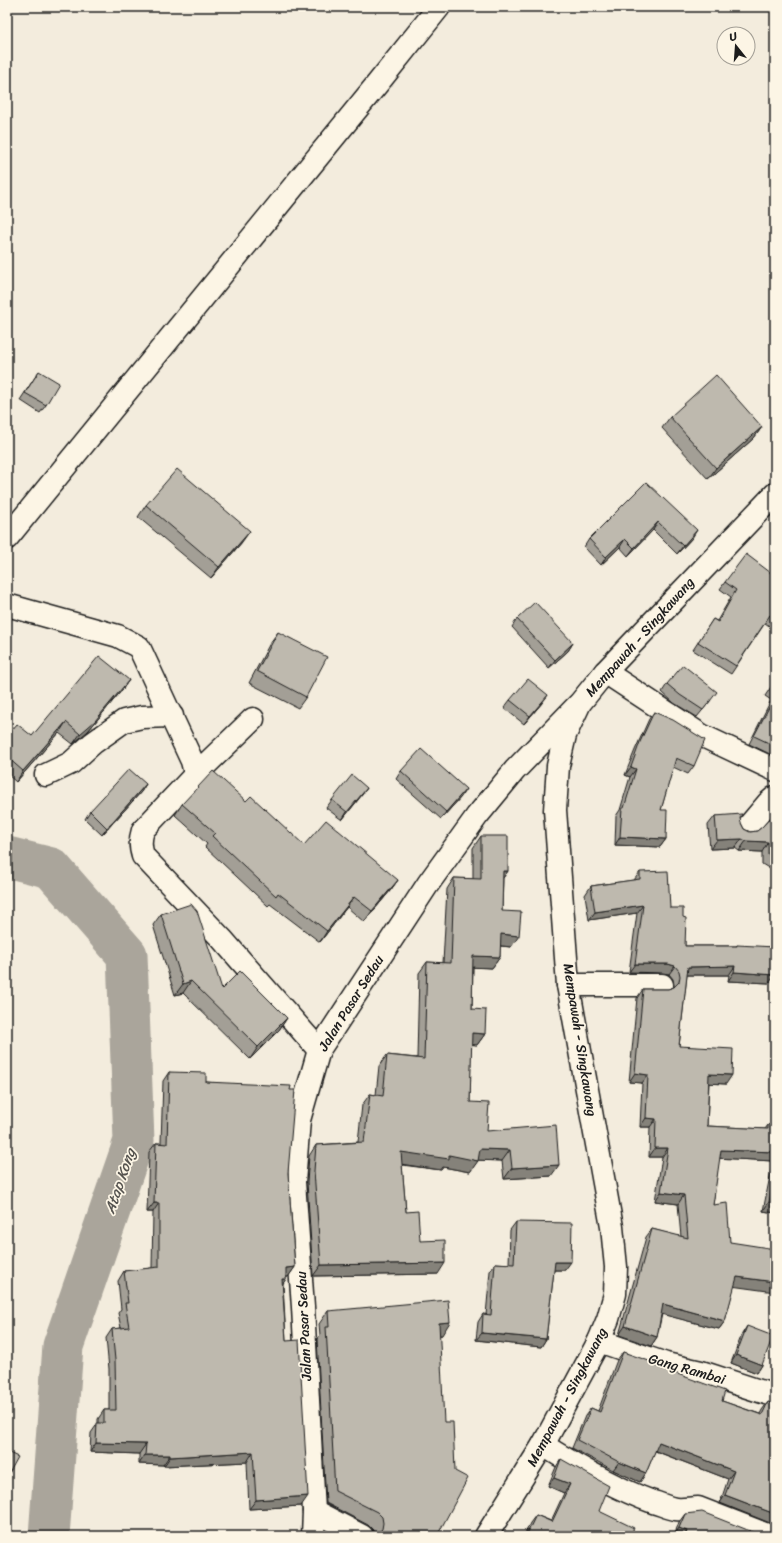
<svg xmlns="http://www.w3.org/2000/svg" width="782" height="1543" font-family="Sriracha,sans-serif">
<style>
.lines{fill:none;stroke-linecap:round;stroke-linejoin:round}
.river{stroke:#aaa59b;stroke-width:41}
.minor-casing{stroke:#1c1c1c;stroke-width:25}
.highway-casing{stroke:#1c1c1c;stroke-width:25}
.minor{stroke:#fcf5e5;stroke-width:22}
.highway{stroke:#fcf5e5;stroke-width:22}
.wall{fill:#a39f96;stroke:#1c1c1c}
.shaded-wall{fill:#85827a;stroke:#1c1c1c}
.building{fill:#beb9ae;stroke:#1c1c1c}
.labels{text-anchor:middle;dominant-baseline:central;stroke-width:3.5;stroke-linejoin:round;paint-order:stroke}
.street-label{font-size:14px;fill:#1c1c1c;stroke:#fcf5e5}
.water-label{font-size:15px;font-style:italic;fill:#55534f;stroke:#fcf5e5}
</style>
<rect width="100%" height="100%" fill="#f3ecdd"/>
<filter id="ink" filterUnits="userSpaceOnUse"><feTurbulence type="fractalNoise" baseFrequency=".025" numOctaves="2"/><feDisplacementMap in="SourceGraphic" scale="8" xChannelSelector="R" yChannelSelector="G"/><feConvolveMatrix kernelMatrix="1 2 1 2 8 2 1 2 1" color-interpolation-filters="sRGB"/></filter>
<g filter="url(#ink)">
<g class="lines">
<polyline class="river" points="7,857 51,868 127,955 134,1141 63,1346 49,1536"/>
<g class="minor-casing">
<g id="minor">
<polyline points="7,538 378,83 439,7"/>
<path d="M7 605 118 636 139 647 192 761 194 769V776L143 830C140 840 140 846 143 856L222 939 319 1050"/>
<polyline points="605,672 701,735 775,770"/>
<polyline points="46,775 71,763 93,743 124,721 142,717 172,716"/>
<polyline points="194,776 253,719"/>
<polyline points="746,829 768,803 775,797"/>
<polyline points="568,985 662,985"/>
<polyline points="599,1341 666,1364 701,1372 775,1396"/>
<path d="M543 1445C578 1467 614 1488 653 1502 661 1504 668 1508 676 1509 683 1510 690 1508 698 1508L770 1536"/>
<polyline points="314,1511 362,1536"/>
<polyline points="313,1536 314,1511 303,1307 294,1182 299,1120 319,1050 428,884 477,816 515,770 578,705"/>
</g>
</g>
<g class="highway-casing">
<polyline id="highway" points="486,1536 543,1445 599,1341 608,1319 615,1294 616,1267 612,1227 568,985 555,810 558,766 565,735 580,703 605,672 775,494"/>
</g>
<use href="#minor" class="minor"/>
<use href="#highway" class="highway"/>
</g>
<g class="wall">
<polygon points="39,371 46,405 40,413 20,400"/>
<polygon points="670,417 762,427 754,438 708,479 662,428"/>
<polygon points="646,482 692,538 677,554 653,530 628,556 620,547 601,565 584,547 589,539"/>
<polygon points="146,505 242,542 211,578 138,517"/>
<polygon points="775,576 775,630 765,623 731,674 693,650 713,619 717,621 731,597 720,589 725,582"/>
<polygon points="517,619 573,643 568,651 549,668 512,627"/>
<polygon points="278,632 306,697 298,708 249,683 270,643"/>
<polygon points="129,680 122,690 88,731 73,744 59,733 16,782 7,774 7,736 32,736"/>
<polygon points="775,681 775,750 772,755 749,744 771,700 765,696"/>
<polygon points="667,684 711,700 697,717 674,703 662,692"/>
<polygon points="510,700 542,703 524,724 504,708"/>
<polygon points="654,712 694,766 688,774 673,767 661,810 666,839 660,847 615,845 616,816 620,810 630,777 625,775 635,750 649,719"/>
<polygon points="401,771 461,797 441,819 396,779"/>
<polygon points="146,784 141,792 102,835 85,819 90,811"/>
<polygon points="367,788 342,820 326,808 332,800"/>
<polygon points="246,801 304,845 398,880 390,891 364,922 347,907 320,942 270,904 268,906 205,847 207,844 175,815 182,804"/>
<polygon points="775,813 775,872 762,864 762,852 739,851 735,848 710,849 708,825 715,816 740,818 741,823 744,829 750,832 757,831 762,827"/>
<polygon points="481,836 508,871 503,878 502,911 511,947 500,946 500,957 492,968 473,967 472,1009 485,1034 477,1045 471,1044 470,1102 487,1131 551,1176 504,1179 502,1161 478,1160 470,1172 443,1167 441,1170 402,1165 406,1212 420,1241 438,1274 313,1276 307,1182 309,1156 316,1145 358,1142 362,1105 370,1094 376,1095 379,1066 387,1055 417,1058 419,973 427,962 443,963 447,889 454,878 473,879 473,848"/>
<polygon points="640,872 670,908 683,917 685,946 736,946 737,945 775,975 769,983 728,981 729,975 687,975 679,1046 726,1084 709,1083 707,1126 765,1129 768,1125 775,1124 775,1213 763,1211 773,1161 719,1158 713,1205 730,1242 734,1286 725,1321 719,1329 662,1314 657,1337 651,1346 619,1335 646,1237 652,1229 681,1237 678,1204 655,1201 662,1157 649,1157 650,1127 640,1127 642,1083 629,1082 637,998 643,989 668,989 674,987 674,985 673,979 669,974 662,973 629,972 637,913 589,920 585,895 591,886 634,880"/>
<polygon points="161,914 222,989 287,1018 279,1030 250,1059 183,993 175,995 153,925"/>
<polygon points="169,1072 206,1082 290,1090 288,1173 295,1267 288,1277 286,1277 286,1279 283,1283 286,1341 301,1506 249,1509 247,1462 164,1466 163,1465 139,1464 139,1454 90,1452 91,1433 98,1423 98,1419 104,1410 109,1410 109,1369 106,1338 112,1329 121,1328 118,1313 121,1309 118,1281 124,1271 152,1268 153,1212 147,1212 149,1152 156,1143 161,1143 163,1081"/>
<polygon points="516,1222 565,1270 554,1270 546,1339 541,1347 476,1340 478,1322 483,1314 486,1315 490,1271 495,1263 509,1264 510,1230"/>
<polygon points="328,1311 442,1335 439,1335 437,1536 359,1536 362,1533 371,1536 374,1535 373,1530 368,1525 326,1503 317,1339 320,1335 319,1324"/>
<polygon points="747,1326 762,1365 757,1373 731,1363 742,1334"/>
<polygon points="623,1352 655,1366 722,1401 760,1414 762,1410 768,1402 775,1405 775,1525 720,1503 728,1479 655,1451 646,1473 640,1482 613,1470 572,1448 585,1416 591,1408 598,1411 617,1360"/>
<polygon points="561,1459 599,1511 630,1536 524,1536 530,1523 536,1515 551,1521 564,1493 548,1486 556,1467"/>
<polygon points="685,1514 763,1536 674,1536 679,1522"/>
</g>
<g class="shaded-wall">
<polygon points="762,427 754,438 708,479 716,468"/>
<polygon points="658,522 653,530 628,556 634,548"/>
<polygon points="697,530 692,538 677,554 683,546"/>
<polygon points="250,531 242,542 211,578 219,567"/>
<polygon points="625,539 620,547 601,565 606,557"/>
<polygon points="573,643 568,651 549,668 555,660"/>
<polygon points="129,680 122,690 88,731 73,744 80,734"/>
<polygon points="548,695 542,703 524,724 530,716"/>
<polygon points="66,722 59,733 16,782 23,771"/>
<polygon points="631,767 636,769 630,777 625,775"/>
<polygon points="146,784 141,792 102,835 107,828"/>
<polygon points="367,788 362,795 342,820 347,812"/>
<polygon points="466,789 461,797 441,819 446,812"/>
<polygon points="620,837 666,839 660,847 615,845"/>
<polygon points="742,839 735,848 710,849 717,840"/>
<polygon points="746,841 768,842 762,852 739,851"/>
<polygon points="503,871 508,871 500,882"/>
<polygon points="398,880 390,891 364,922 372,911"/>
<polygon points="354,897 347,907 320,942 327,931"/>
<polygon points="643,905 637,913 589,920 595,912"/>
<polygon points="501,934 519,936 511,947 493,945"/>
<polygon points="473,956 500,957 492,968 466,967"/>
<polygon points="635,964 668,964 675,966 669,974 662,973 629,972"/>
<polygon points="735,966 729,975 682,975 688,967"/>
<polygon points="734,972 775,975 769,983 728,981"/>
<polygon points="191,981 183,993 175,995 183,984"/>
<polygon points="287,1018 279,1030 250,1059 258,1047"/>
<polygon points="472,1033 485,1034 477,1045 464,1044"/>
<polygon points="635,1073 648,1075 642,1083 629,1082"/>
<polygon points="709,1074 732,1075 726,1084 703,1083"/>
<polygon points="646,1118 656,1119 650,1127 640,1127"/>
<polygon points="655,1148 668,1148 662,1157 649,1157"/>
<polygon points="480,1149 510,1150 502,1161 473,1160 478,1161 470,1172 443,1167 441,1170 393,1163 401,1152 449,1155"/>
<polygon points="721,1150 775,1152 775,1158 773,1161 715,1158"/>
<polygon points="559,1165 551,1176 504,1179 512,1168"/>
<polygon points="661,1192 684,1195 678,1204 655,1201"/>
<polygon points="769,1202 775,1203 775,1213 763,1211"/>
<polygon points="154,1203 159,1203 153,1212 147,1212"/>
<polygon points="555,1262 571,1262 565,1270 549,1270"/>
<polygon points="445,1263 438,1274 313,1276 321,1265"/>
<polygon points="295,1267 288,1277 279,1277 286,1268"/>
<polygon points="737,1277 775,1282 775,1292 731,1286"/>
<polygon points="282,1279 286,1279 280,1288"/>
<polygon points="663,1304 725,1321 719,1329 657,1313"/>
<polygon points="450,1322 442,1335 430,1336 439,1323"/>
<polygon points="625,1326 657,1337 651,1346 619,1335"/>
<polygon points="482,1333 546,1339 541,1347 476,1340"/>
<polygon points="736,1355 762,1365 757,1373 731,1363"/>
<polygon points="659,1442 734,1471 728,1479 653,1450"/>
<polygon points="96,1443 146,1444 139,1454 90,1452"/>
<polygon points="253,1452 247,1462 164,1466 170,1457"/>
<polygon points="145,1455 170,1455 163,1465 139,1464"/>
<polygon points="619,1462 646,1473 640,1482 613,1470"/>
<polygon points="554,1478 570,1484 564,1493 548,1486"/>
<polygon points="725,1495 775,1514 775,1525 720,1503"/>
<polygon points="308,1496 301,1506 249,1509 256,1500"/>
<polygon points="679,1528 687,1531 684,1536 674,1536"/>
</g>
<g class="building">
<polygon points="39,371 59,383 46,405 25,393"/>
<polygon points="716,375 762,427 716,468 670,417"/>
<polygon points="177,469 250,531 219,567 146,505"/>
<polygon points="646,482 697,530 683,546 658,522 634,548 625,539 606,557 589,539"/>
<polygon points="746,554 775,576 775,619 770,615 736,666 698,642 713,619 718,622 736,590 725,582"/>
<polygon points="535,602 573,643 555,660 517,619"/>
<polygon points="278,632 327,657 306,697 257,671"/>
<polygon points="99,656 129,680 95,721 80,734 66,722 23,771 7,757 7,736 17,724 32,736"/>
<polygon points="683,665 717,692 703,710 680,695 667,684"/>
<polygon points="528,679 548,695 530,716 510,700"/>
<polygon points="775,681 775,691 771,688"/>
<polygon points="775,696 775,746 754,736"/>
<polygon points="654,712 673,720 705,740 694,766 676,758 661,810 667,810 666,839 620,837 622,808 624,808 636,769 631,767 640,742"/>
<polygon points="421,749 466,789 446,812 401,771"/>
<polygon points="129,769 146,784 107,828 90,811"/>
<polygon points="213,771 246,801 251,796 304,845 326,820 398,880 372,911 354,897 327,931 278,893 276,896 212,836 215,833 182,804"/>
<polygon points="352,775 367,788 347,812 332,800"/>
<polygon points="775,813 775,858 768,854 768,842 746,841 742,839 717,840 715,816 742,814 740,818 741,823 744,829 750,832 757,831 762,827"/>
<polygon points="481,836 508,836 508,871 503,871 502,911 521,912 519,936 501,934 500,957 473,956 472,1009 486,1010 485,1034 472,1033 470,1102 489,1103 487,1131 556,1125 559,1165 512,1168 510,1150 480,1149 478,1161 449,1155 449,1159 401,1152 406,1212 418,1211 420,1241 445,1240 445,1263 321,1265 314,1171 316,1145 364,1142 370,1094 383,1096 387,1055 424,1059 427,962 451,963 454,878 481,879"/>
<polygon points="668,871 670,908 683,908 683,917 686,918 685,946 737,946 737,945 775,947 775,975 734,972 735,966 688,967 679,1046 733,1049 732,1075 709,1074 707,1126 768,1129 768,1125 775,1124 775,1152 721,1150 713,1205 727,1203 730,1242 775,1249 775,1282 737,1277 725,1321 663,1304 657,1337 625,1326 652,1229 688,1238 684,1195 661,1192 668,1148 655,1148 656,1119 646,1118 648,1075 635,1073 643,989 668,989 674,987 679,982 680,976 679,971 675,966 668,964 635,964 643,905 595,912 591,886 640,879 640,872"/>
<polygon points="191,904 197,911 222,989 240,971 287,1018 258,1047 191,981 183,984 161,914"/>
<polygon points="169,1072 206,1073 206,1082 291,1086 290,1090 295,1090 288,1173 295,1267 286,1268 286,1279 282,1279 286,1341 299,1340 308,1496 256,1500 253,1452 170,1457 170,1455 145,1455 146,1444 96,1443 97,1423 104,1423 104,1410 116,1410 115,1360 112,1329 129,1327 125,1303 128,1303 124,1271 159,1267 159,1203 154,1203 156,1143 167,1144"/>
<polygon points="775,1172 775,1203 769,1202"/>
<polygon points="516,1222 572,1223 571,1262 555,1262 546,1339 482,1333 483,1314 491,1315 495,1263 514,1264"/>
<polygon points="448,1300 450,1322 439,1323 444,1422 453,1422 455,1471 468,1478 437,1536 360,1536 362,1533 371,1536 377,1534 382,1529 383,1523 382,1517 377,1512 335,1491 326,1327 329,1327 328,1311"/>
<polygon points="747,1326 773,1336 762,1365 736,1355"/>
<polygon points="623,1352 652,1362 656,1364 655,1366 725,1391 722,1401 762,1415 768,1402 775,1405 775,1514 725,1495 734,1471 659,1442 646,1473 619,1462 577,1440 591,1408 600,1412"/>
<polygon points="7,1452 18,1457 7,1477"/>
<polygon points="561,1459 609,1486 599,1511 634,1528 630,1536 526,1536 536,1515 552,1522 570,1484 554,1478"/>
<polygon points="702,1512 763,1536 685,1536 687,1531 679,1528 685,1514"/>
<polygon points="128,1533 137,1536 127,1536"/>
</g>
</g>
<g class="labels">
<g class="street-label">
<text transform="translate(640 637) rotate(-48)">Mempawah - Singkawang</text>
<text transform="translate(351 1003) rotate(-58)">Jalan Pasar Sedau</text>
<text transform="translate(580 1040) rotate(81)">Mempawah - Singkawang</text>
<text transform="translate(304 1326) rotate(-93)">Jalan Pasar Sedau</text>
<text transform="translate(687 1369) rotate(16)">Gang Rambai</text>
<text transform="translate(567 1397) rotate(-62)">Mempawah - Singkawang</text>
</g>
<g class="water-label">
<text transform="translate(120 1181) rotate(-71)">Atap Kong</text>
</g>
</g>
<rect width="782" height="1543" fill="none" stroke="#fcf5e5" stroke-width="24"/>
<rect x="12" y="12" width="758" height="1519" fill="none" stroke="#1c1c1c" stroke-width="1.5" filter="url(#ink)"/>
<g transform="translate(736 46) rotate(343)"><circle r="19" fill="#fcf5e5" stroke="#a29e95"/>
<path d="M0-3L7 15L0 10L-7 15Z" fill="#1c1c1c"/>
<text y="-6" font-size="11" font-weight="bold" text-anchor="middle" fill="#1c1c1c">U</text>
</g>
</svg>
